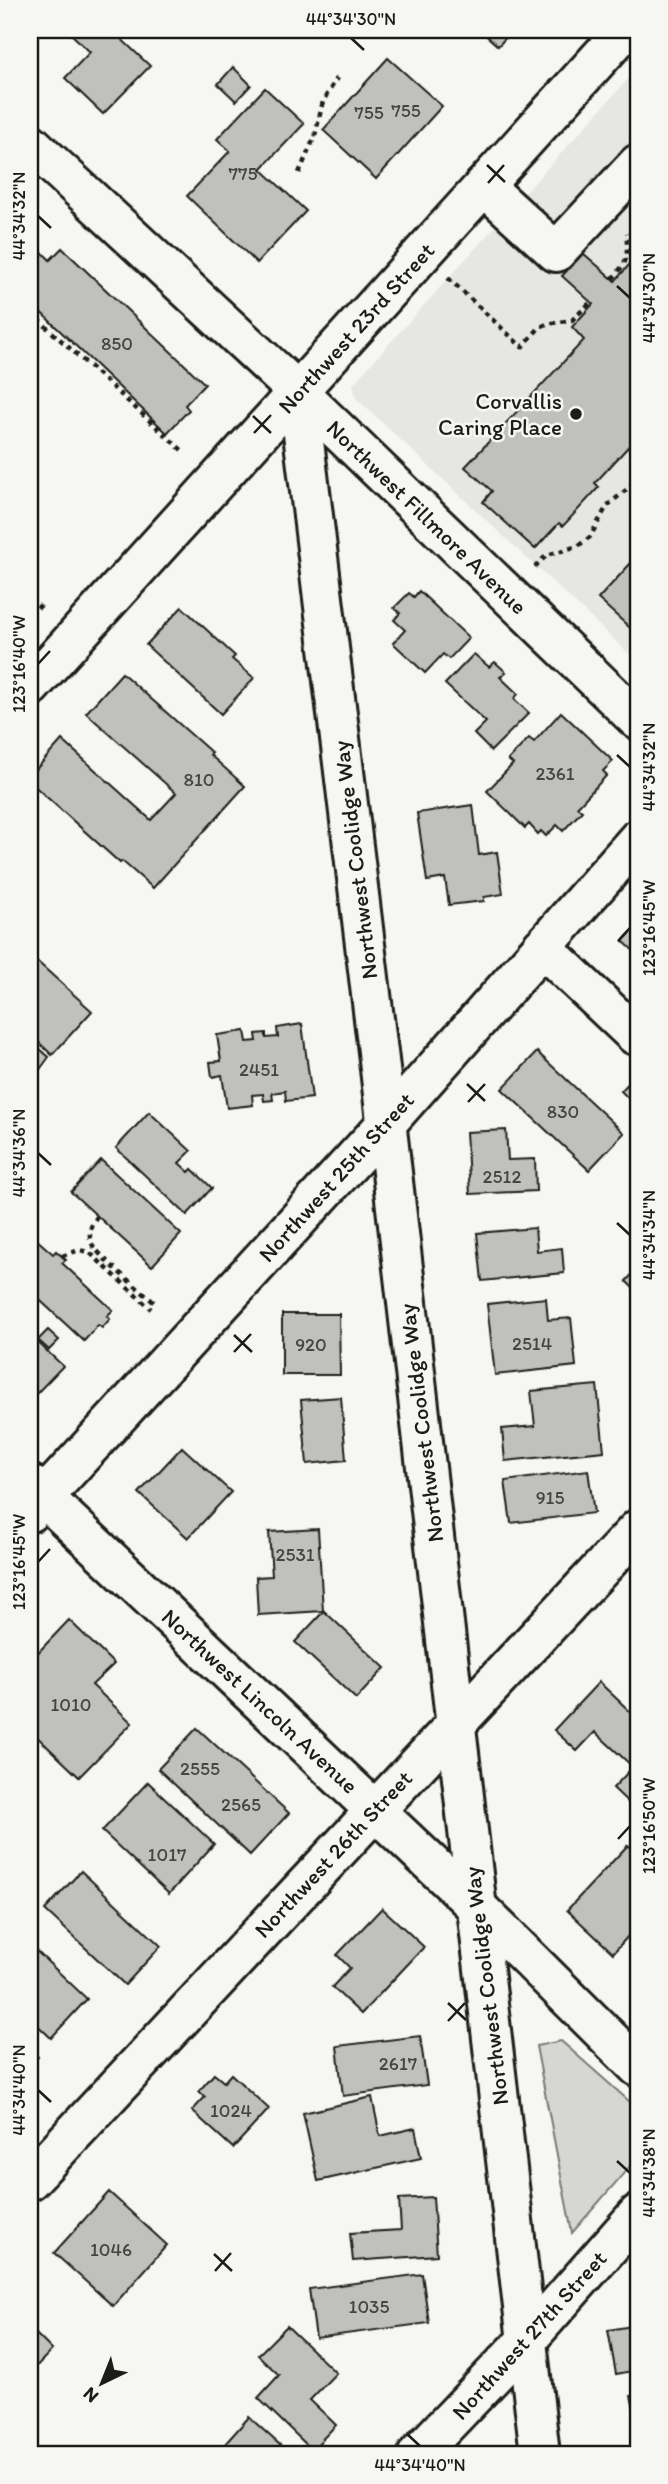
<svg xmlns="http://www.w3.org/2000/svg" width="668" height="2484" font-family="Itim,sans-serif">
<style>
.built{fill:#e6e6e2}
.green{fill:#d6d6d2;stroke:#797977;stroke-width:2}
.building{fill:#c0c0bd;stroke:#1c1c1c;stroke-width:2}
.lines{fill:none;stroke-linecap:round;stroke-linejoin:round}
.minor-casing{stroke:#1c1c1c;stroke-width:44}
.path{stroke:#1c1c1c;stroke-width:4.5;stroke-dasharray:5 5;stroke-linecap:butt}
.minor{stroke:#f6f6f2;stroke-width:38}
.ticks{fill:none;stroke:#1c1c1c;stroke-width:2.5}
.poi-dot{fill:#1c1c1c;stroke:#f6f6f2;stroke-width:2.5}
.labels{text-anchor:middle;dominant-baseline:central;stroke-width:5;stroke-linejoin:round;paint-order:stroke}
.number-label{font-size:19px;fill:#454544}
.street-label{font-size:23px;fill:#1c1c1c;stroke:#f6f6f2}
.poi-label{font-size:23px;fill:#1c1c1c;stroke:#f6f6f2;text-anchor:end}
.neatline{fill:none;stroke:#1c1c1c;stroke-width:2.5}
.ticks-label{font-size:18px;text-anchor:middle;fill:#1c1c1c}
</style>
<rect width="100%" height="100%" fill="#f6f6f2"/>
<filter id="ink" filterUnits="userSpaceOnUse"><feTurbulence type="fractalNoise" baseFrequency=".0143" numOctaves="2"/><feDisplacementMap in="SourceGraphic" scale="14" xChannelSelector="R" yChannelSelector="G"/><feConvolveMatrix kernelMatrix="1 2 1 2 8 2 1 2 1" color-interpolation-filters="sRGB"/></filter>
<g filter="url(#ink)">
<polygon class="built" points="638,68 638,662 356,398 353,384"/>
<polygon class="green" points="561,2041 638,2109 638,2157 572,2233 536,2046"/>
<g class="building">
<polygon points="67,30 118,30 115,33 150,66 103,114 65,78 90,52"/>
<polygon points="480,30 513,30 498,46"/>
<polygon points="388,58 442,106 376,179 323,130"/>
<polygon points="233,67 251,85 236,101 218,84"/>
<polygon points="265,88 304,124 261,169 306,211 257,263 187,196 230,151 217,139"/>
<polygon points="30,240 50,260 62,248 205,384 185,405 189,410 167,433 30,302"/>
<polygon points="583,253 615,281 636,257 638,259 638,436 595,483 599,487 563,526 559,523 535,549 483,502 492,491 465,467 584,340 572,327 593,304 562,276"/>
<polygon points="631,563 638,569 638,635 598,599"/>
<polygon points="419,591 469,638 449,659 443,654 425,673 393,643 405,630 394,620 400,613 394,608 409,593 414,597"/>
<polygon points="182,607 235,656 232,659 254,678 221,714 146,645"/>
<polygon points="474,654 489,667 495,662 506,672 500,677 518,694 514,699 529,713 491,751 474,734 486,722 445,684"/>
<polygon points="122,673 212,753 210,755 245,786 153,888 122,861 120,863 30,782 30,776 62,740 151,820 176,793 86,713"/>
<polygon points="561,712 613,761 603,771 607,775 577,807 582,811 563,831 557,825 546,836 541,831 538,834 529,824 525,828 487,791 513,764 508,760 529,738 534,742"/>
<polygon points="473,805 479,855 497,852 503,894 484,897 484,901 449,905 445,878 427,881 417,813"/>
<polygon points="638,925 638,955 623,941"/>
<polygon points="30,955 92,1011 52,1055 30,1034"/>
<polygon points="302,1024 312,1098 286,1101 285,1091 272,1093 273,1100 264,1101 263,1094 252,1095 253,1105 227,1108 222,1075 212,1077 210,1062 221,1061 217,1035 245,1031 247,1042 257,1041 256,1034 266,1033 266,1038 278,1037 277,1028"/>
<polygon points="32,1042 49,1057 30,1083 30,1044"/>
<polygon points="537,1052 624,1133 589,1170 502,1089"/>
<polygon points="638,1073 638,1108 621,1091"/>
<polygon points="149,1112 191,1151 179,1163 189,1172 192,1169 212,1188 187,1215 116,1148"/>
<polygon points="506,1130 508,1160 535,1159 536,1191 470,1194 466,1132"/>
<polygon points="101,1160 181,1234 152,1266 71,1192"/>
<polygon points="535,1228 537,1251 562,1248 564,1273 482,1281 477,1233"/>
<polygon points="36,1239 53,1254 56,1251 66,1260 62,1263 113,1310 107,1316 110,1319 102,1328 98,1325 84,1341 30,1291 30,1246"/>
<polygon points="638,1268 638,1293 626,1281"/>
<polygon points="546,1298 548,1320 571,1318 576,1366 495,1375 487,1304"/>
<polygon points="282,1314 339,1314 340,1375 282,1375"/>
<polygon points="48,1330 59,1340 49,1350 38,1340"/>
<polygon points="30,1335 63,1366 36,1394 30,1388"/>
<polygon points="597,1385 604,1451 505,1461 502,1429 535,1426 531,1391"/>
<polygon points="341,1397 346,1460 307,1464 301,1400"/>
<polygon points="182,1447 231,1492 188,1538 139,1493"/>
<polygon points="588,1470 594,1513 511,1523 505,1481"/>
<polygon points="318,1529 323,1611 258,1615 256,1577 272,1576 269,1532"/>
<polygon points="324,1611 385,1668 356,1699 295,1642"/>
<polygon points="69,1620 114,1664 92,1685 132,1723 79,1777 30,1730 30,1661"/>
<polygon points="599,1682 638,1719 637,1811 613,1788 633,1767 595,1732 577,1751 554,1730"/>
<polygon points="197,1728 289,1813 250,1855 158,1769"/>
<polygon points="148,1782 214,1844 169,1894 102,1831"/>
<polygon points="628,1845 638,1854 638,1925 613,1953 567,1910"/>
<polygon points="81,1871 161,1946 125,1985 45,1910"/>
<polygon points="382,1908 424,1947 361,2014 332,1987 350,1968 337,1955"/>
<polygon points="30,1945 87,1999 51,2038 30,2018"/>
<polygon points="420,2036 427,2085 343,2096 337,2046"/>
<polygon points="30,2049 38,2057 30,2065"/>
<polygon points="214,2074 224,2082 231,2074 269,2109 233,2148 192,2111 205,2097 199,2091"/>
<polygon points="372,2097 380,2136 415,2128 421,2158 318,2181 303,2113"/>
<polygon points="109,2192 167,2245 113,2306 54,2253"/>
<polygon points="433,2197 437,2255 353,2261 350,2233 401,2230 399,2199"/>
<polygon points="422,2274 429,2323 316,2338 309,2289"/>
<polygon points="638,2325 638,2370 616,2374 608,2330"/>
<polygon points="287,2326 336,2373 310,2400 336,2425 312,2450 258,2398 279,2375 258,2355"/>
<polygon points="30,2328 52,2350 30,2373"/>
<polygon points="638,2395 638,2426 631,2396"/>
<polygon points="249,2417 290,2454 216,2454"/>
</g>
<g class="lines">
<g class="minor-casing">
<g id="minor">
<polyline points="30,143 298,392 638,720"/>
<polyline points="484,186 556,252 638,164"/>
<polyline points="298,392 379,1060 540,2454"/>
<polyline points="30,687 625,30"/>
<polyline points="542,947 635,1035"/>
<polyline points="30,1484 476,1906 638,2067"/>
<polyline points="30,1512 386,1124 638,839"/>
<polyline points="30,2180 638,1529"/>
<polyline points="418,2454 527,2340 638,2214"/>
</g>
</g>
<g class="path">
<polyline points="299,173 315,136 323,101 337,78"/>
<polyline points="448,278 522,347 540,327 547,324 572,320 591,302"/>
<path d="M612 279C631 258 626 258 627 233"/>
<polyline points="30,312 185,453"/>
<polyline points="535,567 547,555 578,546 590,537 607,506 632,485 638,467"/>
<polyline points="30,598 43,610"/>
<path d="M98 1216C91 1224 88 1231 91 1242 96 1255 143 1292 156 1304"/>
<polyline points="62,1256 79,1250 89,1252 151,1309"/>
</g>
<use href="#minor" class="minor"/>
</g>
</g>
<path class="ticks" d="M351 38 364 50M487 165 505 182M488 183 504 165M38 216 51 228M617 286 630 298M253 416 271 433M254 433 271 415M38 664 50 651M617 755 630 767M618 941 630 928M467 1084 485 1101M468 1102 485 1084M38 1153 51 1165M617 1223 630 1235M234 1335 252 1352M234 1352 251 1334M38 1562 50 1549M618 1839 630 1826M448 2003 466 2020M448 2021 465 2003M38 2090 51 2102M617 2161 630 2173M214 2254 232 2271M215 2271 231 2253M407 2434 420 2446"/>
<circle class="poi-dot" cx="576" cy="414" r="7"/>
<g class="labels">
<g class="number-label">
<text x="406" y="110">755</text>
<text x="369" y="112">755</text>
<text x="243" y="173">775</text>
<text x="117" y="343">850</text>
<text x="555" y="773">2361</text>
<text x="199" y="779">810</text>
<text x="259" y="1069">2451</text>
<text x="563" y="1111">830</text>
<text x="502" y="1176">2512</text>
<text x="532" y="1343">2514</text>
<text x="311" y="1344">920</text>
<text x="550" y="1497">915</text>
<text x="295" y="1554">2531</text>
<text x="71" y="1704">1010</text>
<text x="200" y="1768">2555</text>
<text x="241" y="1804">2565</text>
<text x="167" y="1854">1017</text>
<text x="398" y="2063">2617</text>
<text x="231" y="2110">1024</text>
<text x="111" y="2249">1046</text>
<text x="369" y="2306">1035</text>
</g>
<g class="street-label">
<text transform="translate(356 328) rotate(-48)">Northwest 23rd Street</text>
<text transform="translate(427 517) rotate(44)">Northwest Fillmore Avenue</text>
<text transform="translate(355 860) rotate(-97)">Northwest Coolidge Way</text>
<text transform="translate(336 1177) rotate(-48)">Northwest 25th Street</text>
<text transform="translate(421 1423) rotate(-97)">Northwest Coolidge Way</text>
<text transform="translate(260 1701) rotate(43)">Northwest Lincoln Avenue</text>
<text transform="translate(333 1854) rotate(-47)">Northwest 26th Street</text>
<text transform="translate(486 1986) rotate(-97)">Northwest Coolidge Way</text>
<text transform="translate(529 2335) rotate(-48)">Northwest 27th Street</text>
</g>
<g class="poi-label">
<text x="562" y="401">Corvallis<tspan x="562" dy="26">Caring Place</tspan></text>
</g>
</g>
<rect width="668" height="2484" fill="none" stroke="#f6f6f2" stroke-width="77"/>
<g transform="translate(102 2383) rotate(223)" stroke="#f6f6f2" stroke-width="5" paint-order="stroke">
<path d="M0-5L12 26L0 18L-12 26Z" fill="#1c1c1c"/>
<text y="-10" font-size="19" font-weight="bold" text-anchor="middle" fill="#1c1c1c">N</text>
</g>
<rect x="38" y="38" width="592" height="2408" class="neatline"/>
<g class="ticks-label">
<text x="351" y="25">44°34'30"N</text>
<text transform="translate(19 216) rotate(-90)" y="6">44°34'32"N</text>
<text transform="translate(649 298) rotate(-90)" y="6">44°34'30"N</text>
<text transform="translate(19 664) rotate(-90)" y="6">123°16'40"W</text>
<text transform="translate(649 767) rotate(-90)" y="6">44°34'32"N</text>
<text transform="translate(649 928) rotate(-90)" y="6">123°16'45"W</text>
<text transform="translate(19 1153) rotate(-90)" y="6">44°34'36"N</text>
<text transform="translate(649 1235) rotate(-90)" y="6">44°34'34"N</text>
<text transform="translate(19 1562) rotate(-90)" y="6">123°16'45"W</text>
<text transform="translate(649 1826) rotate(-90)" y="6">123°16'50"W</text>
<text transform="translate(19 2090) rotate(-90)" y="6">44°34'40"N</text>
<text transform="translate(649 2173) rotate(-90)" y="6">44°34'38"N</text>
<text x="420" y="2471">44°34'40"N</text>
</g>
</svg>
